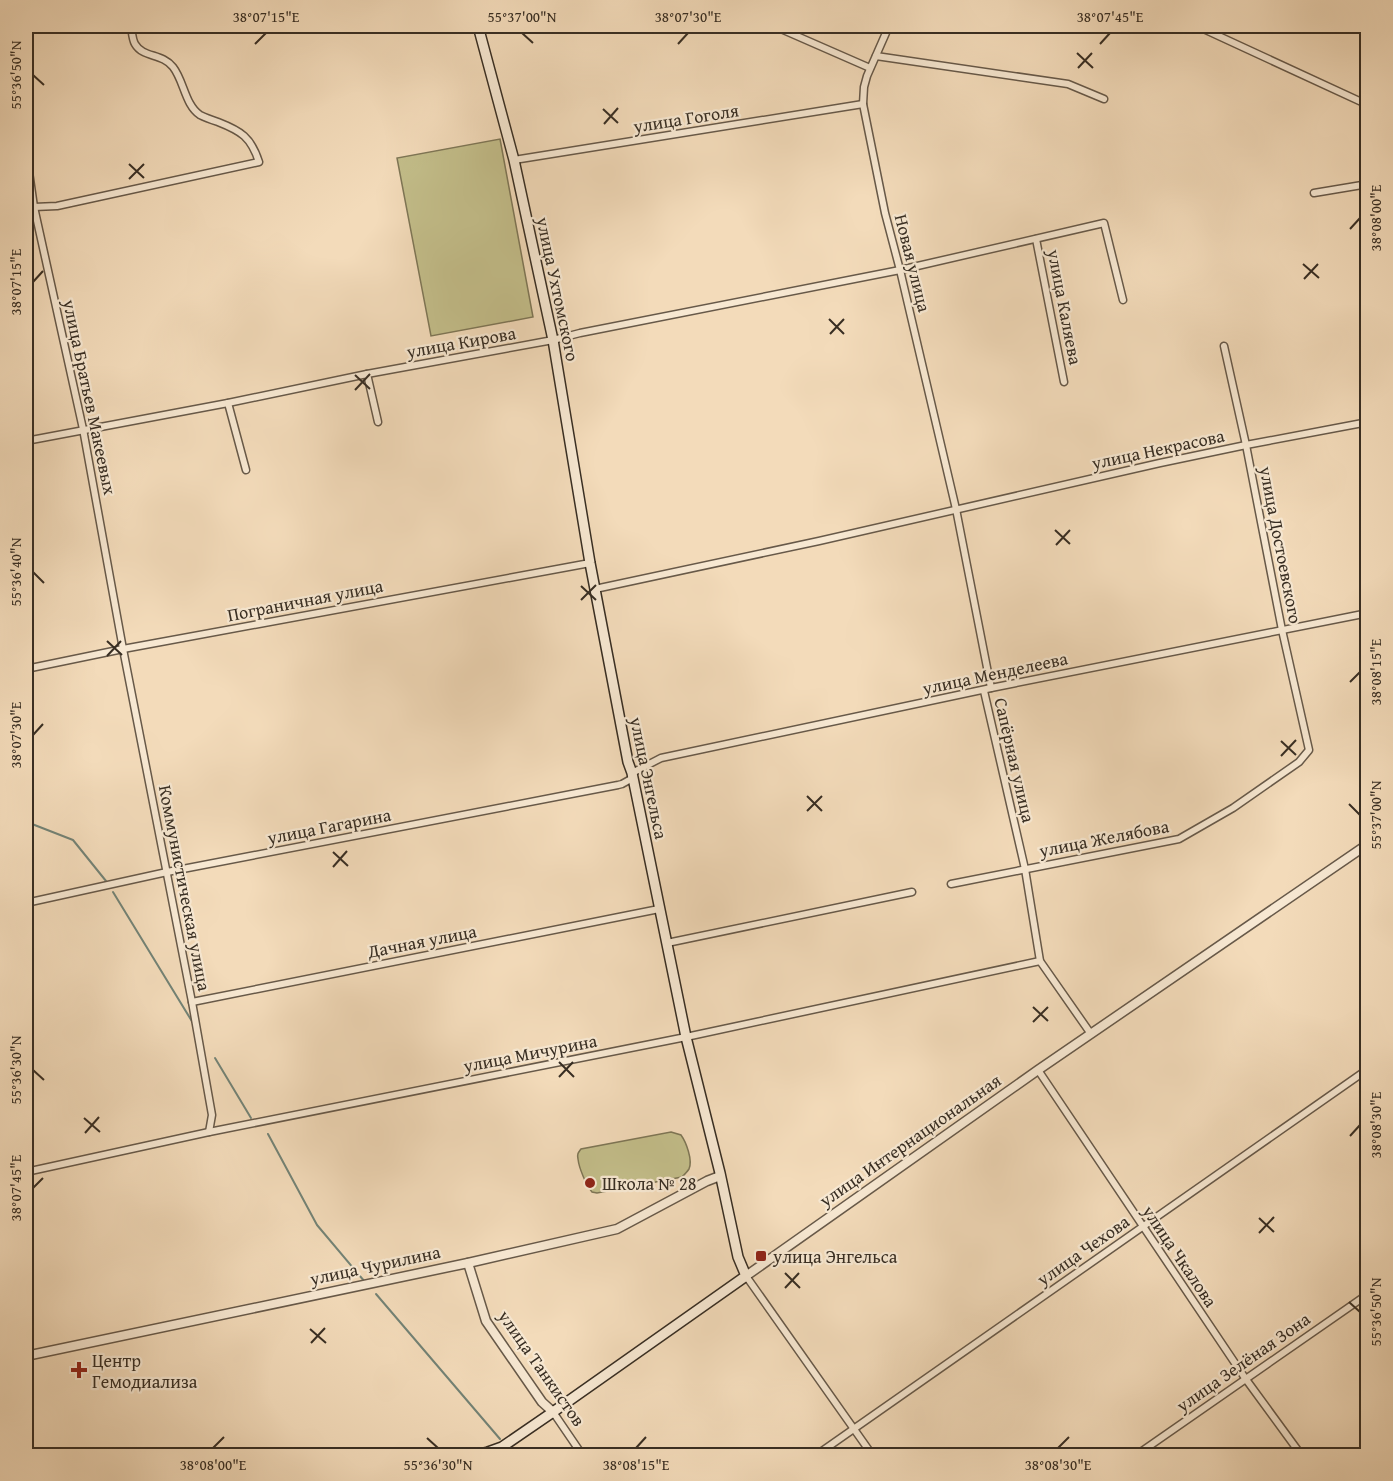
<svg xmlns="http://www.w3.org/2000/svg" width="1393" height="1481" font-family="'Gentium Book Plus',serif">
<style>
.green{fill:#c3be8a;stroke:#7e7656;stroke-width:1.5}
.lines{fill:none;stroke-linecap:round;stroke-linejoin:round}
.stream{stroke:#738376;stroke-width:2}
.minor-casing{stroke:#675949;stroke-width:9}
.tertiary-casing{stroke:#675949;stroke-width:11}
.secondary-casing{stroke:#382e23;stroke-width:12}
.minor{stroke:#f7e8d2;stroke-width:6}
.tertiary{stroke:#f7e8d2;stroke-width:8}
.secondary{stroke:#f7e8d2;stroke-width:9}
.ticks{fill:none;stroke:#382e23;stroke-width:2}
.poi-dot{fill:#8f2418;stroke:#f7e8d2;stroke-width:2}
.labels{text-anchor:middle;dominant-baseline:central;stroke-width:4.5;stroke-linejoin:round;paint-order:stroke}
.street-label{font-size:18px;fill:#382e23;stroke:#f7e8d2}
.poi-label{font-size:18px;fill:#382e23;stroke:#f7e8d2;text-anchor:start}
.neatline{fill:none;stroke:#382e23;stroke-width:2}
.ticks-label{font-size:15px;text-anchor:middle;fill:#382e23}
</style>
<rect width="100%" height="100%" fill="#f3dbba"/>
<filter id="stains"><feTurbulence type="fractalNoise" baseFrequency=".00333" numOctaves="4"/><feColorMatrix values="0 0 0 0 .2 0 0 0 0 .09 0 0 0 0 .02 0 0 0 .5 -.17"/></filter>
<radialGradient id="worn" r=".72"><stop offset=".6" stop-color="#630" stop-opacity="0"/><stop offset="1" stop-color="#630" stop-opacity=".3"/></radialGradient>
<g class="green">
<polygon points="500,139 533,317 431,336 397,158"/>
<path d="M671 1132 681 1135C686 1142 693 1160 689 1169 687 1172 685 1174 682 1177L597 1193 592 1192C586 1185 579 1168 578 1159 577 1154 578 1153 581 1149Z"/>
</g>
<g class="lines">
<g class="stream">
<polyline points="26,806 32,824 73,840 106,881"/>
<polyline points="113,892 193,1023"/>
<polyline points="215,1058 251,1118"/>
<polyline points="268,1134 317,1225 365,1282"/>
<polyline points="376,1294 500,1439"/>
<polyline points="508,1449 513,1456"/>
</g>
<g class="minor-casing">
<g id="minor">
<polyline points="774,26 870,68"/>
<polyline points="889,26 867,76 864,87 863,104 885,213 900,270 956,509 991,688"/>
<polyline points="1197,26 1368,105"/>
<polyline points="876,56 1068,84 1104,99"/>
<polyline points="26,151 34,207 83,429 123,649 192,1002 212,1115 209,1132"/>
<polyline points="514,160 863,104"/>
<polyline points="1314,193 1368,184"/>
<path d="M26 209 34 207 57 206 259 162C251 137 241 131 218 122 212 120 206 118 200 115 185 105 184 81 173 67 162 53 143 58 135 44 132 39 132 31 131 26"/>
<polyline points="1036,239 1064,382"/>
<polyline points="367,374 378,422"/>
<polyline points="228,403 246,470"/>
<polyline points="26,441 228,403 367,374 553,340 580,333 900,270 1104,223 1123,300"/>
<polyline points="595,589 819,541 1160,463 1246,445 1368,422"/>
<polyline points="26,669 123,649 590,563"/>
<polyline points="984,691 1025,869 1040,961 1091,1034"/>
<polyline points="951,884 1179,839 1233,808 1299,762 1309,750 1282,630 1246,445 1224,346"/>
<polyline points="26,903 167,872 618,785 622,784 631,779 632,773 661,758 991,688 1368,613"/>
<polyline points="667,943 912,892"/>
<polyline points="192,1002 659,909"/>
<polyline points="1038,1070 1245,1378 1302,1456"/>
<polyline points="26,1172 209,1132 686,1037 1040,961"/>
<polyline points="746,1276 873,1456"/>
<polyline points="553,1412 583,1456"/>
<polyline points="195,1456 196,1456"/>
<polyline points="815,1456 1368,1069"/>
<polyline points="1135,1456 1368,1294"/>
</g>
</g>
<g class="tertiary-casing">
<g id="tertiary">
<polyline points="468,1263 486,1321 542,1402 553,1412"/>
<polyline points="746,1276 1038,1070 1368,844"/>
<polyline points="26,1356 468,1263 617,1229 707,1181 720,1176"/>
</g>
</g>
<g class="secondary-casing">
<polyline id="secondary" points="469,1456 488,1452 502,1447 553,1412 746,1276 738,1257 720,1173 686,1037 632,773 628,762 590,563 553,340 514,160 478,26"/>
</g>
<use href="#minor" class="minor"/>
<use href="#tertiary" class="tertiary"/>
<use href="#secondary" class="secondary"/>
</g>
<path class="ticks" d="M522 33 533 43M255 44 266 33M678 44 688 33M1100 44 1110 33M1077 53 1093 68M1078 68 1092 53M33 75 44 85M603 109 618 123M604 124 618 108M129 164 144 178M129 179 144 164M1350 229 1360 218M1303 264 1319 278M1304 279 1318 264M33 282 43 271M829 319 844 334M830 334 844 319M355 375 370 389M355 390 370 374M1055 530 1070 544M1056 545 1070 530M33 572 44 583M581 586 596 600M581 600 596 585M107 641 122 655M107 656 121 641M1350 682 1360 672M33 735 43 724M1281 741 1296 755M1281 756 1296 740M807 796 822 811M1349 804 1360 815M807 811 822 796M333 852 348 866M333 867 347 851M1033 1007 1048 1021M1033 1022 1048 1007M559 1062 574 1077M33 1070 44 1080M559 1077 573 1062M84 1118 100 1132M85 1133 99 1117M1350 1136 1360 1125M33 1188 43 1178M1259 1218 1274 1232M1259 1233 1274 1217M785 1273 800 1288M785 1288 799 1273M1349 1302 1360 1312M310 1329 326 1343M311 1343 325 1328M427 1438 438 1448M213 1448 224 1437M636 1448 646 1437M1058 1448 1069 1437"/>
<g class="poi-dot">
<circle cx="590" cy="1183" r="6"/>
<rect x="755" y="1250" width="12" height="12" rx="3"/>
<path d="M76 1361h6v6h6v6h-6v6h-6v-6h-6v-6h6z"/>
</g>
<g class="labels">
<g class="street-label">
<text transform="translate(686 118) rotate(-9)">улица Гоголя</text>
<text transform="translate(913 263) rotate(76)">Новая улица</text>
<text transform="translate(558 289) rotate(78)">улица Ухтомского</text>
<text transform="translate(1065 307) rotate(79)">улица Каляева</text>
<text transform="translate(461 342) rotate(-10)">улица Кирова</text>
<text transform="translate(90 397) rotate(78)">улица Братьев Макеевых</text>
<text transform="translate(1158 449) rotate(-12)">улица Некрасова</text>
<text transform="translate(1281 545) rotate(79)">улица Достоевского</text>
<text transform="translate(305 600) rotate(-11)">Пограничная улица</text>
<text transform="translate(995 673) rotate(-12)">улица Менделеева</text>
<text transform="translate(1015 760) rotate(77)">Сапёрная улица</text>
<text transform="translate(649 778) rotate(78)">улица Энгельса</text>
<text transform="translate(329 826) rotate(-11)">улица Гагарина</text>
<text transform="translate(1104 838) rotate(-11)">улица Желябова</text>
<text transform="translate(185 888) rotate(79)">Коммунистическая улица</text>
<text transform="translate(422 941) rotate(-11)">Дачная улица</text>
<text transform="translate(530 1053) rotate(-11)">улица Мичурина</text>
<text transform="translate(910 1140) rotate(-35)">улица Интернациональная</text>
<text transform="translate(1083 1250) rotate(-35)">улица Чехова</text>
<text transform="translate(1180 1256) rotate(56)">улица Чкалова</text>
<text transform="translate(375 1265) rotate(-12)">улица Чурилина</text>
<text transform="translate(1243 1362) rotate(-35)">улица Зелёная Зона</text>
<text transform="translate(542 1368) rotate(55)">улица Танкистов</text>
</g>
<g class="poi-label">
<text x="602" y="1183">Школа № 28</text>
<text x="773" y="1256">улица Энгельса</text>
<text x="92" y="1360">Центр<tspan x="92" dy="21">Гемодиализа</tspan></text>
</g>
</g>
<rect width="1393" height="1481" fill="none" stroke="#f3dbba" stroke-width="66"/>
<rect x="33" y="33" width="1327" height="1415" class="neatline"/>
<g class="ticks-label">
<text x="266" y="22">38°07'15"E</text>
<text x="522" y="22">55°37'00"N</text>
<text x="688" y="22">38°07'30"E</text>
<text x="1110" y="22">38°07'45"E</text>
<text transform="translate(16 75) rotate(-90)" y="5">55°36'50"N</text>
<text transform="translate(1376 218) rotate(-90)" y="5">38°08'00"E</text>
<text transform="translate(16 282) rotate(-90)" y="5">38°07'15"E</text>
<text transform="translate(16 572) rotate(-90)" y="5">55°36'40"N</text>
<text transform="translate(1376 672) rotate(-90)" y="5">38°08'15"E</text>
<text transform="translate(16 735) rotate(-90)" y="5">38°07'30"E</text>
<text transform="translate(1376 815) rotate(-90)" y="5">55°37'00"N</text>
<text transform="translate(16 1070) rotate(-90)" y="5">55°36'30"N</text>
<text transform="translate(1376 1125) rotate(-90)" y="5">38°08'30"E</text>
<text transform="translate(16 1188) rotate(-90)" y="5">38°07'45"E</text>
<text transform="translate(1376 1312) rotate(-90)" y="5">55°36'50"N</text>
<text x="213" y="1470">38°08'00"E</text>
<text x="438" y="1470">55°36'30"N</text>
<text x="636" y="1470">38°08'15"E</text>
<text x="1058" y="1470">38°08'30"E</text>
</g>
<rect width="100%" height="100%" filter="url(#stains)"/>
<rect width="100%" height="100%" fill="url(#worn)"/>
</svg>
